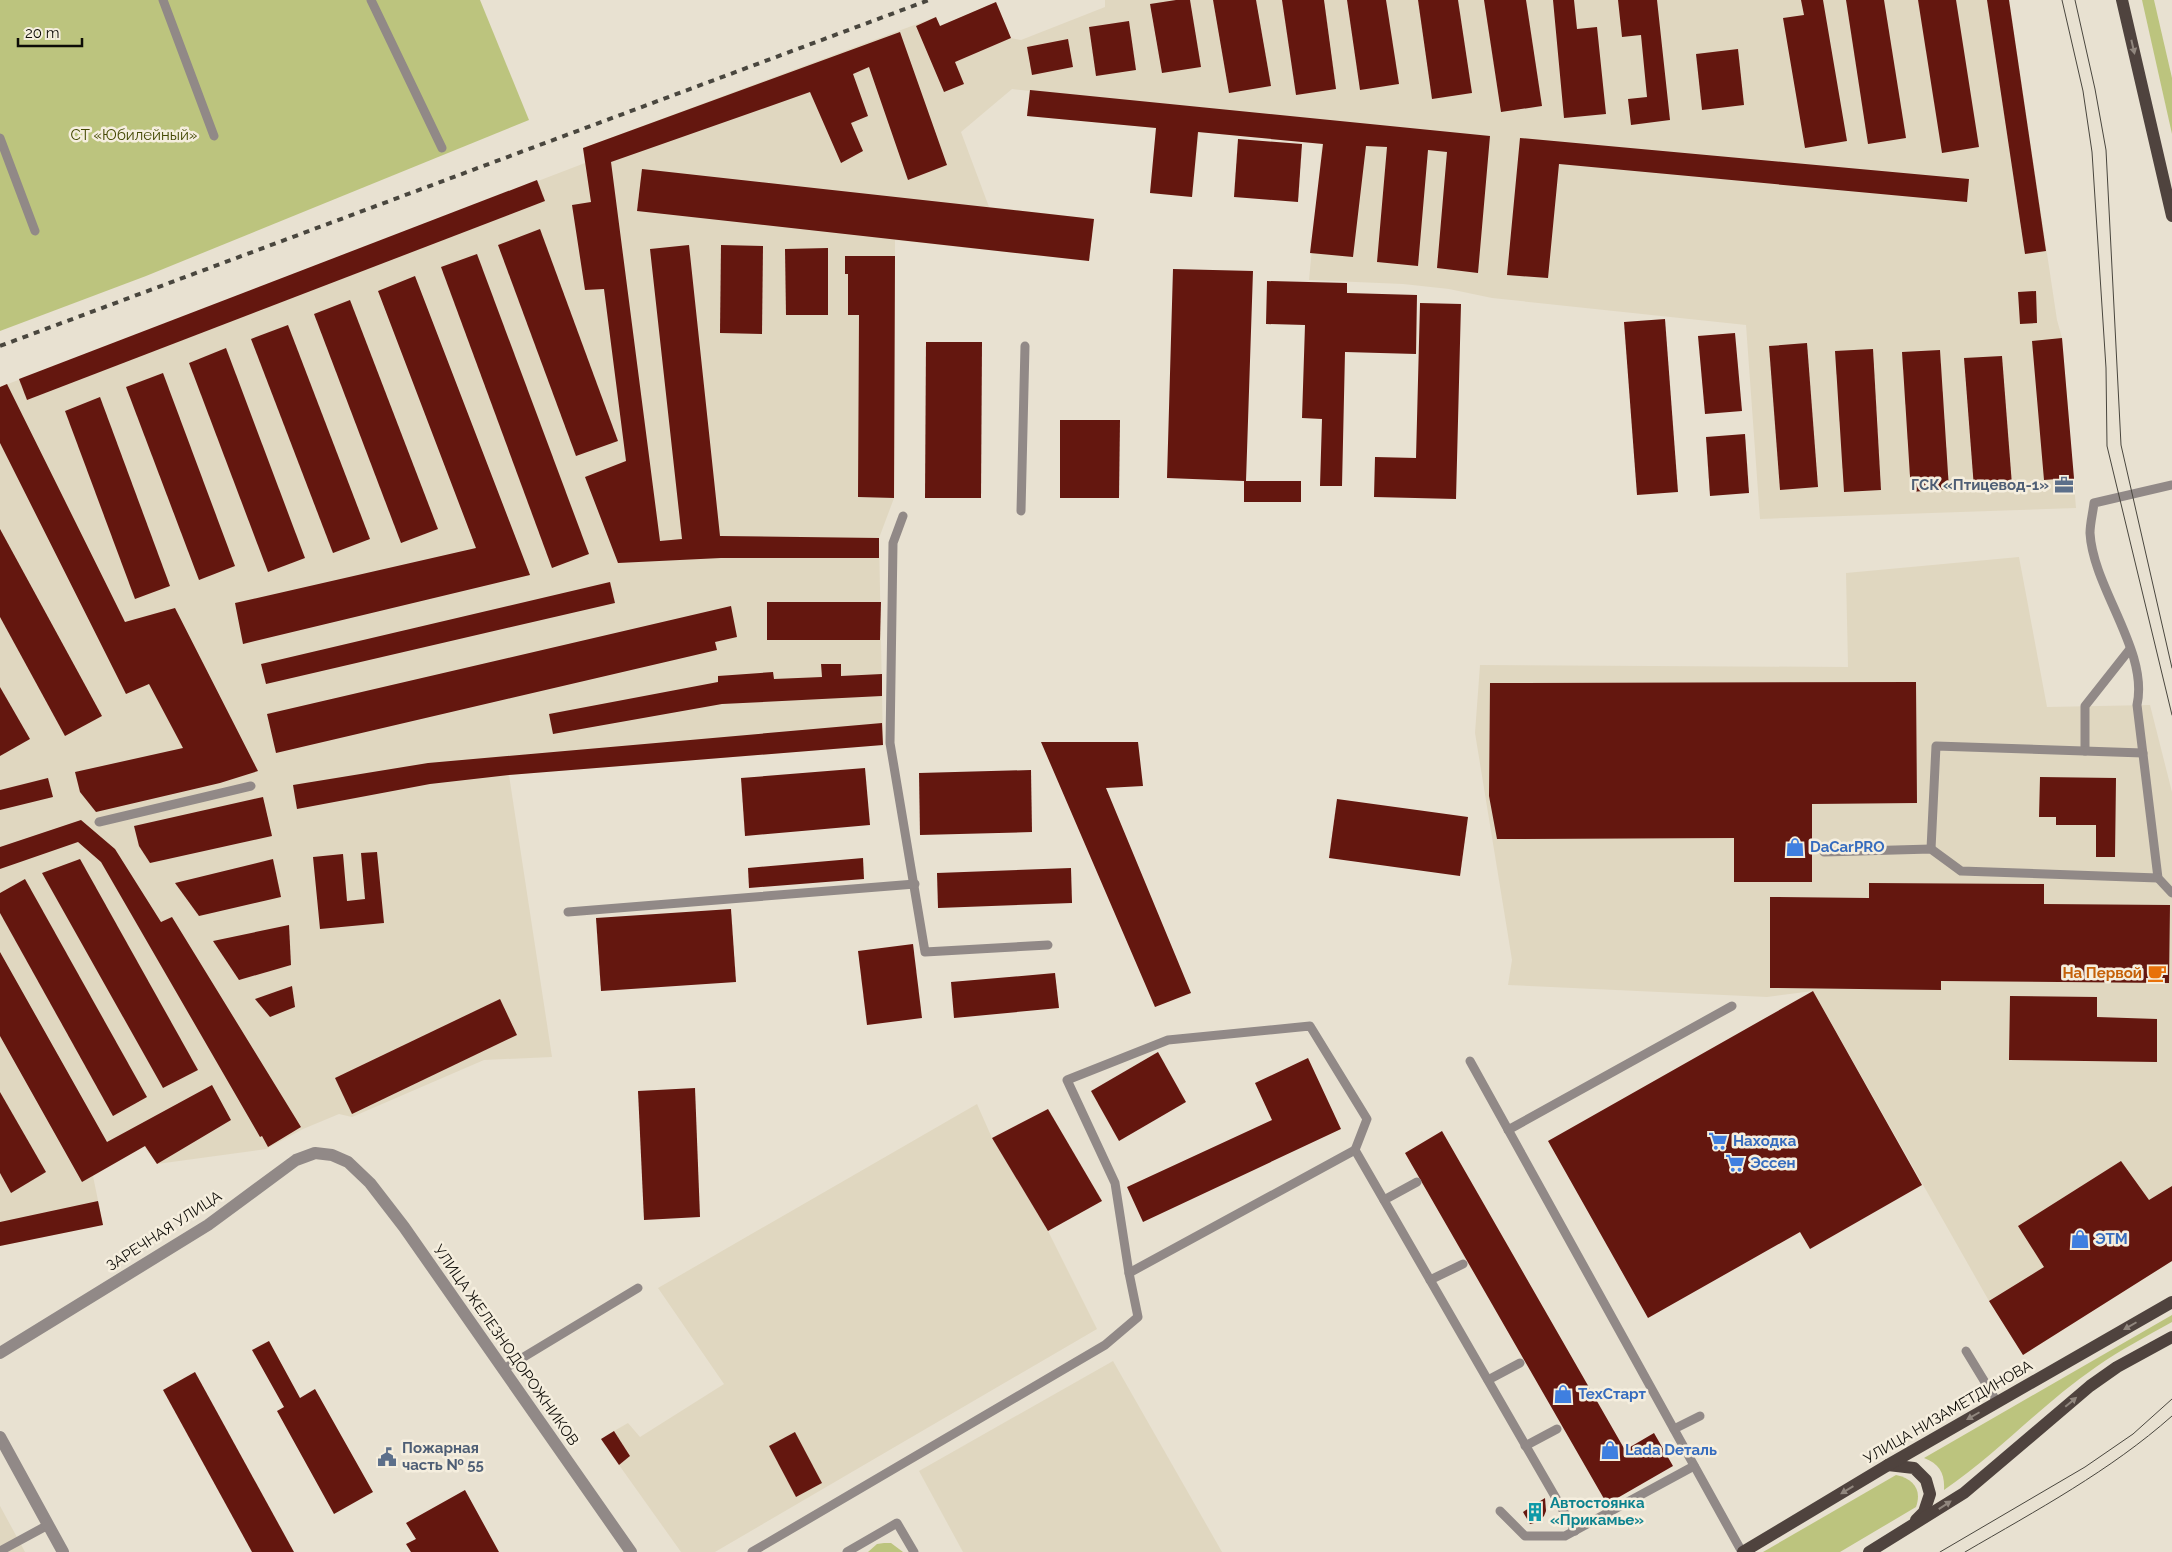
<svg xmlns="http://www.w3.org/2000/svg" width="2172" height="1552" font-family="Raleway,sans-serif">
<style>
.built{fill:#e0d7c0}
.green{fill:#bcc47e}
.building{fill:#64170f}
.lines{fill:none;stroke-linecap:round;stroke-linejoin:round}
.lane{stroke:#918987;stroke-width:9}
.street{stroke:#918987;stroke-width:12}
.primary{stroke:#4f433e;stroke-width:12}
.tram{stroke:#49463e;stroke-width:1}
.rail{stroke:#49463e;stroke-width:4;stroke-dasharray:6 6;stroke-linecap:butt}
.oneway{fill:#91877e}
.labels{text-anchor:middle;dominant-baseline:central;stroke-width:5;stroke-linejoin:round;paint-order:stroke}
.park-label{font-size:15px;fill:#434803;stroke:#f5eede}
.service-label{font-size:15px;font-weight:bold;fill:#4e5e75;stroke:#f5eede;text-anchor:end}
.shop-label{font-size:15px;font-weight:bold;fill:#366cbe;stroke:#f5eede;text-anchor:start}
.food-label{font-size:15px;font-weight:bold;fill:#c56008;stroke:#f5eede;text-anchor:end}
.street-label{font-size:15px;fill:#0e0c07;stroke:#f5eede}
.culture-label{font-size:15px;font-weight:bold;fill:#0d838f;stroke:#f5eede;text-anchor:start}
</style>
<rect width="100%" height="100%" fill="#e8e1d1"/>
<g class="built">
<polygon points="1105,0 2009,0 2057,320 2062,338 2076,508 1760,519 1746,325 1492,298 1449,289 1403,284 1309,280 1322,144 1199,132 1192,197 1150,193 1156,128 1027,116 1030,91 1012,89 961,132 989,207 1094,219 1089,261 895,240 894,498 879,538 883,745 509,775 552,1057 484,1060 352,1117 339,1114 303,1129 266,1149 157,1164 144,1146 93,1176 103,1225 0,1246 0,387 585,163 583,148 936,17 940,26 996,2 1011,38 1021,40 1105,7"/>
<polygon points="2019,557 2047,707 2150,705 2172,792 2172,1261 2023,1355 1989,1301 1813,991 1767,997 1508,985 1512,960 1475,733 1480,665 1848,667 1846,573"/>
<polygon points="977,1104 992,1138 1048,1231 1097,1329 715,1552 681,1552 619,1465 630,1456 614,1431 628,1423 640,1437 724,1384 658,1288"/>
<polygon points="1113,1361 1222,1552 963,1552 919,1471"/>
<polygon points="0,1506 25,1552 0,1552"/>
</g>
<g class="green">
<polygon points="0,0 480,0 529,120 146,276 0,331"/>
<polygon points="2142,0 2154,0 2172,78 2172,134"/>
<path d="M2172 1315V1322C2147 1336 2120 1350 2096 1367 2042 1404 1998 1453 1944 1490 1945 1474 1940 1464 1924 1458Z"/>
<path d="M1896 1475C1914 1479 1922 1490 1916 1507L1840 1552H1763Z"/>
<polygon points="884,1543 891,1543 903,1552 868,1552 877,1544"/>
</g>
<g class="building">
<polygon points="1176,0 1190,0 1201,67 1162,73 1150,4"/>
<polygon points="1213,0 1256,0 1271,86 1229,93"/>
<polygon points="1282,0 1324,0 1336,89 1296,95"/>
<polygon points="1347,0 1386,0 1399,84 1360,90"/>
<polygon points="1418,0 1458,0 1472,93 1432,99"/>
<polygon points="1484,0 1526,0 1542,106 1501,112"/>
<polygon points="1553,0 1574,0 1577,29 1597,27 1606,114 1564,118"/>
<polygon points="1618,0 1657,0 1670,120 1631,125 1628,99 1647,97 1641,35 1622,37"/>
<polygon points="1801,0 1823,0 1847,141 1805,148 1783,18 1804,15"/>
<polygon points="1846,0 1884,0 1906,138 1868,144"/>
<polygon points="1918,0 1956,0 1979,147 1942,153"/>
<polygon points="1987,0 2009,0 2046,251 2025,254"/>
<polygon points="996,2 1011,38 955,62 964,84 944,92 916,26 936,17 940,26"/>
<polygon points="1129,21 1136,70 1096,76 1089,27"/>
<polygon points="900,32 947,165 908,180 869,67 853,74 868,116 851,123 863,151 841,163 810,92 611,162 660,541 682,539 650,249 689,245 720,536 879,538 879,558 721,558 618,563 585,477 626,461 604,289 585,290 572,205 591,202 583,148"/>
<polygon points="1068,39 1073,67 1032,75 1027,47"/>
<polygon points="1738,49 1744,105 1702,110 1696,54"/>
<polygon points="1030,90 1490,136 1478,273 1437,268 1447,152 1428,150 1418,266 1377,262 1387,147 1366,146 1353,257 1310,253 1323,144 1198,132 1192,197 1150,193 1156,128 1027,116"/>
<polygon points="1520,138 1969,179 1967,202 1559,164 1548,278 1507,275"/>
<polygon points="1238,139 1302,144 1298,202 1234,197"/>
<polygon points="642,169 1094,219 1089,261 637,211"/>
<polygon points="537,180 545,201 27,400 19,379"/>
<polygon points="540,229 618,441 576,456 498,245"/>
<polygon points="721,245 763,246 762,334 720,333"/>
<polygon points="828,248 828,315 786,315 785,249"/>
<polygon points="477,254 589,554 552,568 441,267"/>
<polygon points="845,256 895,256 894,498 858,497 859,315 848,315 848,274 845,274"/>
<polygon points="1173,269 1253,271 1246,481 1301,481 1301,502 1244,502 1244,481 1167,478"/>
<polygon points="415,276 530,575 243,644 235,603 476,548 378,291"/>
<polygon points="1267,281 1347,283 1347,293 1417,295 1416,354 1345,352 1342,486 1320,486 1322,419 1302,418 1305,325 1266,324"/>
<polygon points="2036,291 2037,323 2020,324 2018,292"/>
<polygon points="350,300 438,529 401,543 314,314"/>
<polygon points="1420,303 1461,304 1456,499 1374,497 1375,457 1416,458"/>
<polygon points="1665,319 1678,492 1637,495 1624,322"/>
<polygon points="288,325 370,539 333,553 251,339"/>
<polygon points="1735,333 1742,411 1705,414 1698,336"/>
<polygon points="2062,338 2075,490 2058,492 2057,479 2044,480 2032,341"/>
<polygon points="926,342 982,342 981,498 925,498"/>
<polygon points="1807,343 1818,487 1780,490 1769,346"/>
<polygon points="226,348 305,558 268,572 189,363"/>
<polygon points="1873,349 1881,490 1844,492 1835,351"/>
<polygon points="1940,350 1949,489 1911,492 1902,352"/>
<polygon points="2002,356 2012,485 1974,488 1964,358"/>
<polygon points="163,373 235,566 199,580 126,387"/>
<polygon points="7,384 125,622 175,608 258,771 220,783 96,812 80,792 75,772 183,748 149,684 126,694 0,443 0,387"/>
<polygon points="100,397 170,586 135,599 65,411"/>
<polygon points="1060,420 1120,420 1119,498 1060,498"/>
<polygon points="1745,434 1749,493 1710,496 1706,437"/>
<polygon points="0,529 102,716 65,736 0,617"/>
<polygon points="610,582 615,603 266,684 261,664"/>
<polygon points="767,602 881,602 880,640 767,640"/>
<polygon points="731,606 737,637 715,642 717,650 276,753 267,714"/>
<polygon points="821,664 841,664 841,676 882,674 882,696 722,704 553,734 549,714 718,682 718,676 773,672 774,679 822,677"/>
<polygon points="1916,682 1917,803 1812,804 1812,882 1734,882 1734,838 1497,839 1489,796 1490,683"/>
<polygon points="0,687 30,739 0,756"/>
<polygon points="882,723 883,745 509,775 430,784 297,809 293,785 428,763"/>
<polygon points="1041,742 1138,742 1143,786 1106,788 1191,993 1155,1007"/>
<polygon points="865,768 870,825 745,836 741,778"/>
<polygon points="1031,770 1032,832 920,835 919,773"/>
<polygon points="2040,777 2116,778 2115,857 2096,857 2096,825 2056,825 2056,817 2039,817"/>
<polygon points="48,778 53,797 0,810 0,790"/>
<polygon points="263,797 272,836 150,863 139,846 134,826"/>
<polygon points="1337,799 1468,817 1460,876 1329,858"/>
<polygon points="81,820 115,849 161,922 172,917 301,1127 268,1147 262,1136 260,1137 101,862 78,842 0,869 0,847"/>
<polygon points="377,852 384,923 320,929 313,857 343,854 347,901 365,899 361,853"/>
<polygon points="863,858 864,879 749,888 748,868"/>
<polygon points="80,859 198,1070 163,1088 42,873"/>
<polygon points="273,859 281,897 199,916 175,883"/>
<polygon points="1071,868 1072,903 938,908 937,873"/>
<polygon points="25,879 147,1097 113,1116 0,913 0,893"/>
<polygon points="1869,883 2044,884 2044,904 2170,905 2169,983 1941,981 1941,990 1770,988 1770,897 1869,898"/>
<polygon points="731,909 736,982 601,991 596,918"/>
<polygon points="289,925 291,965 239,980 213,941"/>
<polygon points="913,944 922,1018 867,1025 858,951"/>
<polygon points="0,952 107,1142 212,1085 231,1120 157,1164 145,1146 82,1182 0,1036"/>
<polygon points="1055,973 1059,1008 954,1018 951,982"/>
<polygon points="292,986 295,1007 270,1017 255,999"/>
<polygon points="1813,991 1922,1185 1810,1249 1800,1232 1648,1318 1548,1141"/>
<polygon points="2010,996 2097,997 2097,1017 2157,1019 2157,1062 2009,1060"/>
<polygon points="500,999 517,1035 352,1114 335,1078"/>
<polygon points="1158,1052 1186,1102 1119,1141 1091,1091"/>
<polygon points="1308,1058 1341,1129 1143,1222 1127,1187 1272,1120 1255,1083"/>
<polygon points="695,1088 700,1217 644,1220 638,1091"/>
<polygon points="0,1092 46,1172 11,1193 0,1173"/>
<polygon points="1048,1109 1102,1201 1048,1231 992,1138"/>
<polygon points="1442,1131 1625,1450 1654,1433 1673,1466 1607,1504 1405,1153"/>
<polygon points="2121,1161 2149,1200 2172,1186 2172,1261 2023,1355 1989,1301 2044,1267 2018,1226"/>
<polygon points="98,1201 103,1225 0,1246 0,1222"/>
<polygon points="269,1341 300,1398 315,1389 373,1492 334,1514 277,1411 284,1407 252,1350"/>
<polygon points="195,1372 294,1552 252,1552 163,1390"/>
<polygon points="614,1431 630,1456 619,1465 601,1439"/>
<polygon points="795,1432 822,1483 796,1497 769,1446"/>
<polygon points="465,1490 499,1552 411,1552 406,1544 416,1539 406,1523"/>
<polygon points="1545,1498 1546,1511 1544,1516 1538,1522 1530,1524 1523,1512"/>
</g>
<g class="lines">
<g class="lane">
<polyline points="163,0 214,136"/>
<polyline points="371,0 442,148"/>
<polyline points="0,138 35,231"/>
<path d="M2172 485 2094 503C2093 512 2090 524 2090 533 2093 588 2149 651 2137 705L2158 878 2172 893"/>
<polyline points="1021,511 1025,346"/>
<polyline points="903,516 893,543 890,743 925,952 1048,945"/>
<polyline points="2085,751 2085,706 2130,649"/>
<polyline points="99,822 251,786"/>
<polyline points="1931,849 1936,746 2143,753"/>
<polyline points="1824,852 1931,849 1961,871 2158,878"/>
<polyline points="568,912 915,884"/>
<polyline points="1470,1061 1742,1552"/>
<polyline points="1508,1130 1732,1006"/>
<polyline points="1384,1200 1417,1182"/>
<polyline points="1129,1273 1355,1150 1575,1531"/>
<polyline points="1430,1280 1463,1264"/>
<polyline points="1966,1351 1997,1402"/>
<polyline points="504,1369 638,1288"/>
<polyline points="1488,1380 1520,1363"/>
<polyline points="1674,1429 1700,1416"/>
<polyline points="1525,1446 1557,1429"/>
<polyline points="1500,1511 1525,1536 1565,1536 1694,1466"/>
<polyline points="0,1551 48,1525"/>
<polyline points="752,1552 1105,1345 1138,1317 1129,1273 1115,1183 1067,1080 1168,1040 1310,1026 1367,1119 1355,1150"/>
<polyline points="847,1552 897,1523 914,1552"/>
</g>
<g class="street">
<polyline points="0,1353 208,1225 296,1160 315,1153 332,1155 348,1162 370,1183 404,1227 631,1552"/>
<polyline points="0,1437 63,1552"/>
</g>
<g class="primary">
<polyline points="2122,0 2172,216"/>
<polyline points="1888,1465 1914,1468 1926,1480 1930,1494 1924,1512 1916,1520"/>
<polyline points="1743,1552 1888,1465 2172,1302"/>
<polyline points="1869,1552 1964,1493 2090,1386 2117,1367 2172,1337"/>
</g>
<g class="tram">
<polyline points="2062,0 2083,91 2092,152 2106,368 2107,446 2172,715"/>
<polyline points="2075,0 2095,89 2106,150 2121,445 2172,668"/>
<polyline points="1940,1552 2085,1467 2133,1434 2172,1399"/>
<path d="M1965 1552C2037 1510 2110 1471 2172 1416"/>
</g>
<polyline class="rail" points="0,346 929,0"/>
</g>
<defs><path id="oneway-solid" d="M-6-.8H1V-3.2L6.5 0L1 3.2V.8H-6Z" transform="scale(1.25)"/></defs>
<g class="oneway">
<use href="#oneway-solid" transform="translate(2133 47) rotate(77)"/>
<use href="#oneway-solid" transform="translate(2130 1326) rotate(150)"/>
<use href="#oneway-solid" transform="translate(2071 1402) rotate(-40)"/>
<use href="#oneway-solid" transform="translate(1973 1416) rotate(150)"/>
<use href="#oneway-solid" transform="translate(1847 1490) rotate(149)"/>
<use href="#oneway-solid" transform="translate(1945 1505) rotate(-33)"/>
</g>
<defs>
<g id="office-bare" transform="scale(1.5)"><path d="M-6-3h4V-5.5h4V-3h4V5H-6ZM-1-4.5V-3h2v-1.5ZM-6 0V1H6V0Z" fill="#5c6f8a" stroke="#f5eede" stroke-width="2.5" paint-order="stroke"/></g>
<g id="shop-bare" transform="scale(1.5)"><path d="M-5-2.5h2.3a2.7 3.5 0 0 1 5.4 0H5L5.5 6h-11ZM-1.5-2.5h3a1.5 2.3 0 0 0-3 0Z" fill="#3f7fe0" stroke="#f5eede" stroke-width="2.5" paint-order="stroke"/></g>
<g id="cafe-bare" transform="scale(1.5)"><path d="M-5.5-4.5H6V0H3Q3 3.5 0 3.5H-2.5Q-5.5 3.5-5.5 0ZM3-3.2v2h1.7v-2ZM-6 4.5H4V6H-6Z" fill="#e8710a" stroke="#f5eede" stroke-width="2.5" paint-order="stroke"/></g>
<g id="supermarket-bare" transform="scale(1.5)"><path d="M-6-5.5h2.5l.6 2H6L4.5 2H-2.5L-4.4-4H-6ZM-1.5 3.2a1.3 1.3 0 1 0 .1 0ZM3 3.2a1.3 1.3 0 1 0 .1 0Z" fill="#3f7fe0" stroke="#f5eede" stroke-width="2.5" paint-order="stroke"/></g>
<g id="civic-bare" transform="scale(1.5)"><path d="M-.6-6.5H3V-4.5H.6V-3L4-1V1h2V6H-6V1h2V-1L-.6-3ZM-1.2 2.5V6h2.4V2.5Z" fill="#5c6f8a" stroke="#f5eede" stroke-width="2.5" paint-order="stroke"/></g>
<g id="building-bare" transform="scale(1.5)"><path d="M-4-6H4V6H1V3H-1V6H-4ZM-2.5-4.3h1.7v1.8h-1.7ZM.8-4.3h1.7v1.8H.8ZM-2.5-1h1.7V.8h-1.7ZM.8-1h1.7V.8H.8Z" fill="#0f9aa8" stroke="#f5eede" stroke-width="2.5" paint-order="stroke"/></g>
</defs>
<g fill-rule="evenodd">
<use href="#office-bare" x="2064" y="485"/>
<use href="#shop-bare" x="1795" y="847"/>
<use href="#cafe-bare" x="2157" y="973"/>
<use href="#supermarket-bare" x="1718" y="1141"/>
<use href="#supermarket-bare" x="1735" y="1163"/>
<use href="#shop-bare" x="2080" y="1239"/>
<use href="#shop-bare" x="1563" y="1394"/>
<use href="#shop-bare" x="1610" y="1450"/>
<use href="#civic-bare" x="387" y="1457"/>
<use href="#building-bare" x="1535" y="1512"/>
</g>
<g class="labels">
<g class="park-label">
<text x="134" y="135">СТ «Юбилейный»</text>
</g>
<g class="service-label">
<text x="2049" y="485">ГСК «Птицевод-1»</text>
<text x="402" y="1448" text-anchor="start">Пожарная<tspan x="402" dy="17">часть № 55</tspan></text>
</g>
<g class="shop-label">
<text x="1810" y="847">DaCarPRO</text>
<text x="1733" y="1141">Находка</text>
<text x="1750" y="1163">Эссен</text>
<text x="2095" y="1239">ЭТМ</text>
<text x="1578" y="1394">ТехСтарт</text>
<text x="1625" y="1450">Lada Dеталь</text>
</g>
<g class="food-label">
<text x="2142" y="973">На Первой</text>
</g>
<g class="street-label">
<text transform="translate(164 1231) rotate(-33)">ЗАРЕЧНАЯ УЛИЦА</text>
<text transform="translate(506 1345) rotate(55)">УЛИЦА ЖЕЛЕЗНОДОРОЖНИКОВ</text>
<text transform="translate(1948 1412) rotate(-30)">УЛИЦА НИЗАМЕТДИНОВА</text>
</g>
<g class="culture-label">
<text x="1550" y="1503">Автостоянка<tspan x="1550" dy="17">«Прикамье»</tspan></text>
</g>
</g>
<path d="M18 38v8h64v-8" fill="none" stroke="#0e0c07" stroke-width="2.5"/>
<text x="25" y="38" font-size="15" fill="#0e0c07" stroke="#f5eede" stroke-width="4" paint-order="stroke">20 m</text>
</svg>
